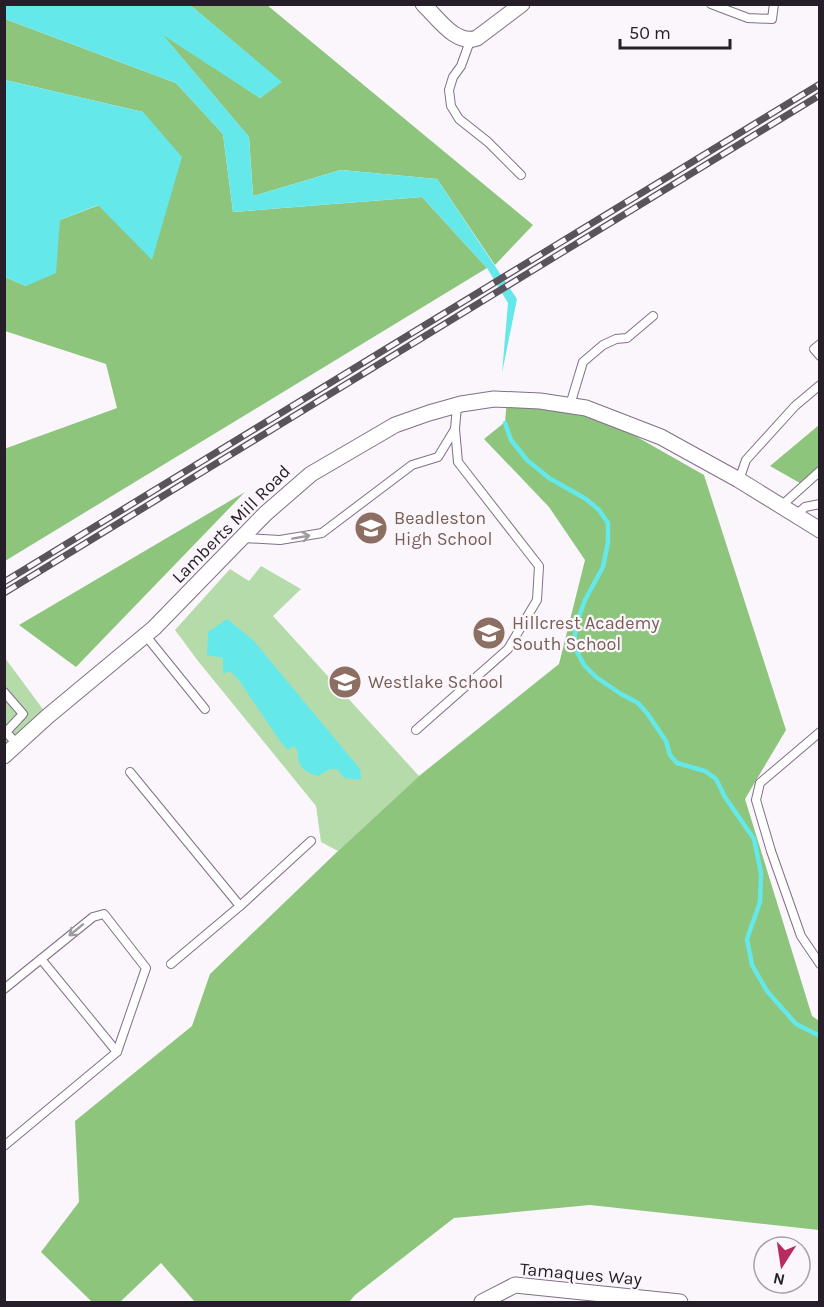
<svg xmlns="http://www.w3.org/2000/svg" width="824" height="1307" font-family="Karla,sans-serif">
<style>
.green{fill:#b6dbab}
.forest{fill:#8dc57d}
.water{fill:#65e8e9}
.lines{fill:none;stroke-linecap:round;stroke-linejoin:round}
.stream{stroke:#65e8e9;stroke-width:4.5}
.service-casing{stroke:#826f88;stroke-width:10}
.minor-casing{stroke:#826f88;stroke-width:17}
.service{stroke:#fff;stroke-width:8}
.minor{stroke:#fff;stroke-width:15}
.rail-casing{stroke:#5b535c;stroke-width:7}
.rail{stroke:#fbf6fc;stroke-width:4.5;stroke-dasharray:14;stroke-linecap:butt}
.oneway{stroke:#9d9a9e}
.labels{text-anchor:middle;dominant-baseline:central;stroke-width:4.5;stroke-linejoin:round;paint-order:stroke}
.education-label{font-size:18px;fill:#785e54;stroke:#fbf6fc;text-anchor:start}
.street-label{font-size:18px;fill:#261e28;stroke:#fbf6fc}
</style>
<rect width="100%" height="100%" fill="#fbf6fc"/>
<g class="green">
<polygon points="261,566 301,589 273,616 419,776 338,851 321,842 316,806 198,661 175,630 230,569 249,581"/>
<polygon points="5,658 48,716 5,748"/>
</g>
<g class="forest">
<polygon points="190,5 267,5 533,225 495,265 437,179 341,170 253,196 249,137 161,33 260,98 281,82"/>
<polygon points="5,19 176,83 223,134 233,212 422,197 487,268 5,561 4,449 117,408 106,364 5,331 5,277 26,286 60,220 99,205 152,259 143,112 5,80"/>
<polygon points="507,400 586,408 704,475 786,730 745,799 812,1016 819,1021 819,1230 590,1205 454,1218 355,1295 349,1302 195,1302 161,1263 120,1302 92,1302 41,1252 79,1202 75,1121 192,1026 210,974 338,851 419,776 559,664 585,560 549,507 484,439 505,422"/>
<polygon points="819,425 819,473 805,486 770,466"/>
<polygon points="245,492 76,667 19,625"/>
</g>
<g class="water">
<polygon points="4,5 190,5 282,82 260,98 163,35 249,137 253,196 341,170 437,179 517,299 502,373 508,303 487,268 422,197 233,212 223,134 176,83 5,19"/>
<polygon points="5,80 143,112 182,157 152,260 98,205 60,220 56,273 26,286 5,277"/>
<path d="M227 619 253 640 360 769 361 780 344 778 337 769H330L318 776C305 773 296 765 298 751L294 746 288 750 280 741 238 679 230 671 223 674V658L207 655 208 632Z"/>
</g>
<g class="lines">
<polyline class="stream" points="505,423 511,440 527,460 549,478 586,499 599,510 608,523 608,542 603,567 585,600 576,625 574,646 584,665 596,677 621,694 638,703 647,713 666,741 670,755 677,763 705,771 716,779 725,797 754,839 761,873 760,902 747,939 752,965 767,991 796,1024 820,1036"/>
<g class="service-casing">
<g id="service">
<polyline points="711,4 748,18 772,19 774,4"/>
<polyline points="470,41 461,66 453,77 449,90 451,106 459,119 488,142 521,175"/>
<polyline points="820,344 814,349 820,356"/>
<polyline points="570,405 583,362 603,345 616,339 627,338 653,316"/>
<polyline points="739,480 746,460 795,406 820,385"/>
<polyline points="781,506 820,471"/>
<polyline points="796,515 805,507 820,504"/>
<polyline points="243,538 280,540 322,533 412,465 438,457 455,429 457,406"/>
<polyline points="146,636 205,709"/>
<polyline points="4,692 23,714 6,732 17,744"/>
<polyline points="416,730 508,649 537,600 539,566 458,462 455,429"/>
<polyline points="820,732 760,783 756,800 771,851 801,936 820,964"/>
<polyline points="130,772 240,906 171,964"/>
<polyline points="240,906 311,841"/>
<polyline points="41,959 117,1052"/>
<polyline points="4,989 93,917 104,914 146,968 117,1052 4,1146"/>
</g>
</g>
<g class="minor-casing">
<g id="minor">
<path d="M423 4C438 18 456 46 477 38L522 4"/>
<polyline points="4,756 48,716 154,628 265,514 311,474 395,425 429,413 461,404 494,399 540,401 586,408 661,437 739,480 820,530"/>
<polyline points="482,1302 515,1285 680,1302"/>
</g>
</g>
<use href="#service" class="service"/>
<use href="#minor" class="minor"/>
<g class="rail-casing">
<g id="rail">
<polyline points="4,582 820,84"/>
<polyline points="4,593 820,95"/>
</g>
</g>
<use href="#rail" class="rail"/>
</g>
<defs><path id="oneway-shaft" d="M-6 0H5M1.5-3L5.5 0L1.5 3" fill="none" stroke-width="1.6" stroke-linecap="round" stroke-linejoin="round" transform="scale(1.5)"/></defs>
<g class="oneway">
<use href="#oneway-shaft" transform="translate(301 537) rotate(-10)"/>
<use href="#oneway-shaft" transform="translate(76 930) rotate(141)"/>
</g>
<defs>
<g id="school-disc" transform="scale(1.725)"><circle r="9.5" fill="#8d6e63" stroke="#fbf6fc"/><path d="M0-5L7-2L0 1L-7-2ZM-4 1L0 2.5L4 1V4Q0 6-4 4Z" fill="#fff"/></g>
</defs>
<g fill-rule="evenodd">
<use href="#school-disc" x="371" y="528"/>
<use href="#school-disc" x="489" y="633"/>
<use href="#school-disc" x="345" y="682"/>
</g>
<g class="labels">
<g class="education-label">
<text x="394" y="518">Beadleston<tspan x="394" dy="21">High School</tspan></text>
<text x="512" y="623">Hillcrest Academy<tspan x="512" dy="21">South School</tspan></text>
<text x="368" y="682">Westlake School</text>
</g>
<g class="street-label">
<text transform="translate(231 524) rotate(-45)">Lamberts Mill Road</text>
<text transform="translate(581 1274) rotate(5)">Tamaques Way</text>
</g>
</g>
<rect width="824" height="1307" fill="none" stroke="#261e28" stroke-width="12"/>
<g transform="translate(782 1265) rotate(192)"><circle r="28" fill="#fbf6fc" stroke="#a6a0a7" stroke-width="1.5"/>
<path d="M0-4.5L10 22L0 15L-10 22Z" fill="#b82b60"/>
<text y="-9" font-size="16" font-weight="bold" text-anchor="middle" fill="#261e28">N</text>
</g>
<path d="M620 39v9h110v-9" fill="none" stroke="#261e28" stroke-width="3"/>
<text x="629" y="39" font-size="18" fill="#261e28" stroke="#fbf6fc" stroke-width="4.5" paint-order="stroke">50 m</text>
</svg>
